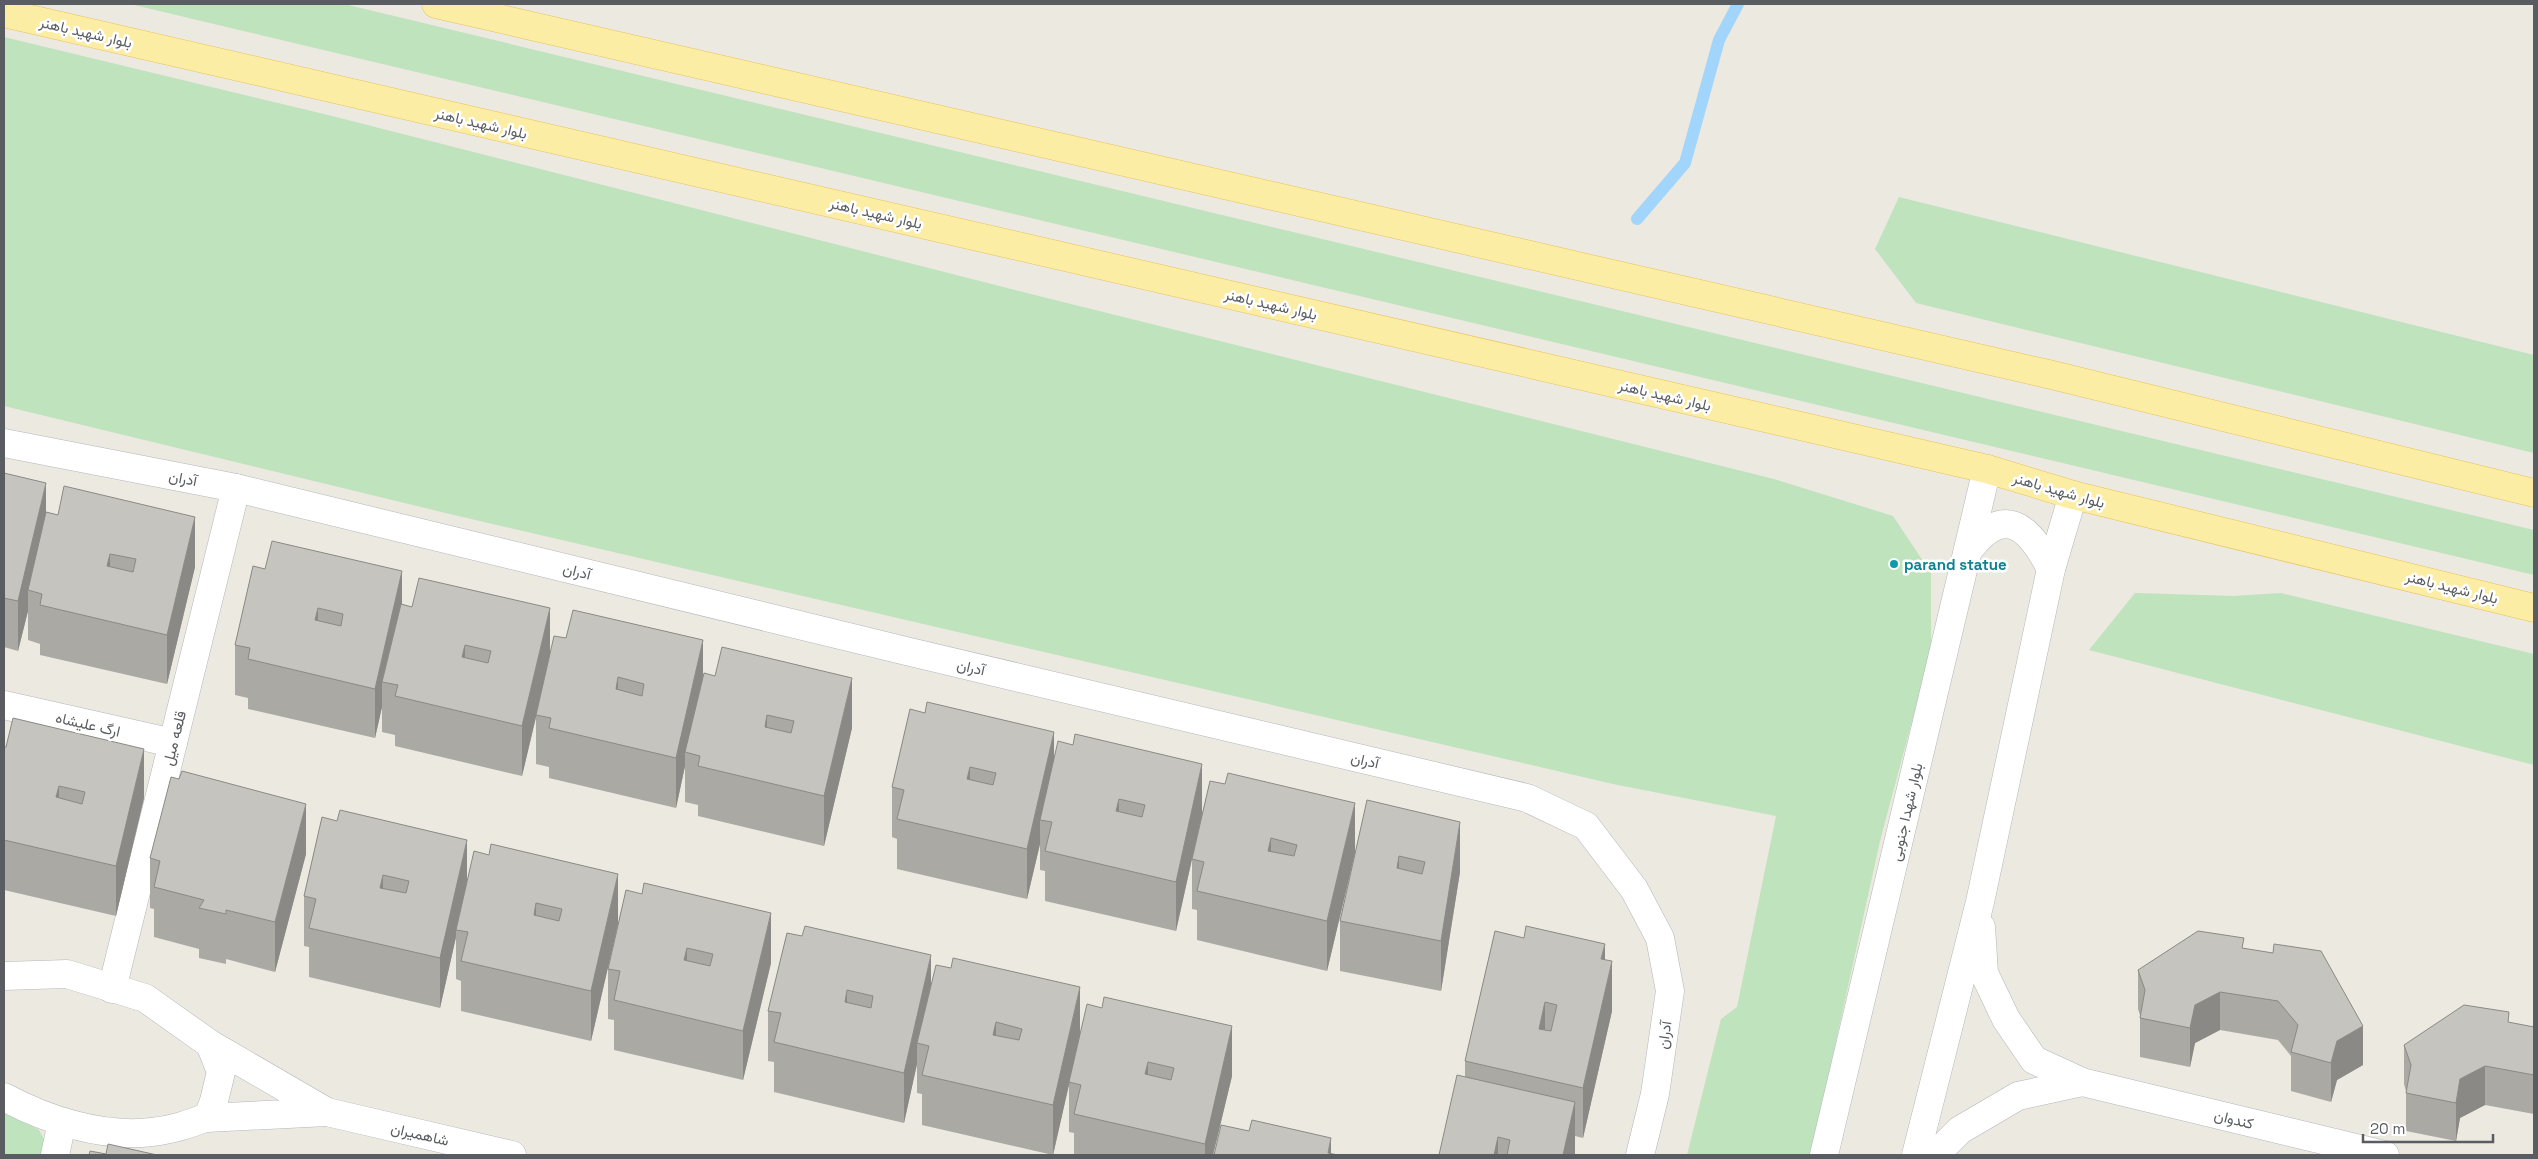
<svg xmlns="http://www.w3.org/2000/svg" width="2538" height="1159" font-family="'Space Grotesk',Vazirmatn,sans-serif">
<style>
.green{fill:#bee3bd}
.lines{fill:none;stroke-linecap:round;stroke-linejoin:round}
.stream{stroke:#a1d5fb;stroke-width:12}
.minor-casing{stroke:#b3b6bb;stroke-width:29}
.major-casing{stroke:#ebc15a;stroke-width:29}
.minor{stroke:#fff;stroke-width:28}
.major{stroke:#fceda5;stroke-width:28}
.wall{fill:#aaa9a3}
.shaded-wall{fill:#8b8985}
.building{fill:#c6c4be;stroke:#8b8985;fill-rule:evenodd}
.culture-dot{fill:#0f9aa8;stroke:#fff;stroke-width:2}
.labels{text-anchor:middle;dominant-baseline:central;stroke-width:5;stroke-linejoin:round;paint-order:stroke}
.street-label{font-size:15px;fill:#595d61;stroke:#fff}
.culture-label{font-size:15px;font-weight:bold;fill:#0d838f;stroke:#fff;text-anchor:start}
</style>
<rect width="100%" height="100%" fill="#ece9e0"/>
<g class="green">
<polygon points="130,4 344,4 2534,530 2534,575"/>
<polygon points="4,37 328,115 1031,294 1774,479 1893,516 1931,573 1931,650 1880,841 1811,1155 1687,1155 1721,1019 1737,1007 1776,816 1613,784 454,515 4,406"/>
<polygon points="1899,197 2534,355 2534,453 1916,303 1875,249"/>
<polygon points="2135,593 2233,596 2281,593 2534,654 2534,765 2089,650"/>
<polygon points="4,1110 39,1130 45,1141 43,1155 4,1155"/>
</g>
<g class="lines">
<polyline class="stream" points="1637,219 1685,163 1719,40 1738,4"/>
<g class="minor-casing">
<g id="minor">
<polyline points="4,443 236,488 906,651 1527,798 1586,826 1634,889 1660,938 1670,991 1655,1094 1640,1155"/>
<path d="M1968 551C2004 503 2029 526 2051 569"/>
<polyline points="4,705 173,743"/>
<polyline points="1981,927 1984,973 2006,1019 2034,1060 2082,1082 2385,1155"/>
<path d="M4 976 67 974 145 998 210 1044 221 1072 214 1101 208 1117C189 1124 172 1130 152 1132 102 1138 47 1120 4 1097"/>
<polyline points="112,989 236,488"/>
<polyline points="327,1112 512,1155"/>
<polyline points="206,1118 327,1112 210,1044"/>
<polyline points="55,1155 62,1122"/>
<polyline points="1824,1155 1987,469"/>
<polyline points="1916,1155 1980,902 2051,569 2073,495"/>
<polyline points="1935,1155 1960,1130 2018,1096 2082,1082"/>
</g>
</g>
<g class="major-casing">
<g id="major">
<polyline points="436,4 2048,374 2534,493"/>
<polyline points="4,13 1987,469 2073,495 2534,608"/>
</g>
</g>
<use href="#minor" class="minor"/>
<use href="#major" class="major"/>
</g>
<g class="wall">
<polygon points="4,473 46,512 195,567 167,684 40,655 40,644 28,640 28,611 18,651 4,647"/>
<polygon points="253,566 402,604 550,656 703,676 852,728 824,846 698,816 698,805 685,802 685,766 676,808 549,778 549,767 536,764 536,717 522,776 395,746 395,735 382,732 382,707 375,738 248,709 248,698 235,695 235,645"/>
<polygon points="910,709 1054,758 1202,814 1210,781 1355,853 1327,971 1197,940 1197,910 1192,909 1192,859 1176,931 1045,901 1045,871 1040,870 1040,844 1027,899 897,869 897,839 892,837 892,787"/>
<polygon points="4,747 144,798 116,916 4,890"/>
<polygon points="1367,800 1460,872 1441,991 1340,971 1340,921"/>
<polygon points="322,817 467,882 618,924 591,1041 461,1011 461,981 456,979 456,937 440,1008 309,977 309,947 304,946 304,896"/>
<polygon points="306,854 275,972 226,959 226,964 199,958 199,949 154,937 154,909 150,908 150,858"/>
<polygon points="626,890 771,963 743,1080 614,1050 614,1020 608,1019 608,969"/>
<polygon points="1495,931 1605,960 1612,1011 1583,1138 1575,1136 1575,1155 1439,1155 1465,1077 1465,1061"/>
<polygon points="787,933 931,985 1080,1036 1232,1076 1213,1155 1074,1155 1074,1133 1069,1132 1069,1083 1053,1155 922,1125 922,1094 917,1093 917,1064 904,1123 774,1092 774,1062 768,1061 768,1011"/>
<polygon points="2244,948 2363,1065 2337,1080 2331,1102 2291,1091 2291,1056 2278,1040 2220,1030 2195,1043 2190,1067 2140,1057 2140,1015 2138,1009 2138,970"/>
<polygon points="2509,1023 2534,1027 2534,1114 2485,1105 2460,1118 2456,1141 2406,1131 2406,1091 2404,1084 2404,1045"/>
</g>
<g class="shaded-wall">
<polygon points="46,483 46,533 28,590 28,611 18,651 18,601"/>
<polygon points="195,517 195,567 167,684 167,635"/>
<polygon points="110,554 110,604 107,566"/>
<polygon points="402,571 402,621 382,682 382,707 375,738 375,689"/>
<polygon points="318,608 318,658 315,620"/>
<polygon points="550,608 550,658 522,776 522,726"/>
<polygon points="703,640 703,690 685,752 685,766 676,808 676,758"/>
<polygon points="465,645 465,695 462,657"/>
<polygon points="618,677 618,727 616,689"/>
<polygon points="852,678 852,728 824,846 824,796"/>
<polygon points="767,715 767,765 765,727"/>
<polygon points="1054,732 1054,781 1040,820 1040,844 1027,899 1027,849"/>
<polygon points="144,749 144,798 116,916 116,866"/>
<polygon points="1202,764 1202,814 1176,931 1176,882"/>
<polygon points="970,767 970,817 967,779"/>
<polygon points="59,786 59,836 56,797"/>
<polygon points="1119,799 1119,849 1116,811"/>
<polygon points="1355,803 1355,853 1327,971 1327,921"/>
<polygon points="306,804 306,854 275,972 275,922"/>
<polygon points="1460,822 1460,872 1441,991 1441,941"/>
<polygon points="1271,838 1271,888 1268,851"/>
<polygon points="467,840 467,890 456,930 456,937 440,1008 440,958"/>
<polygon points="1399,856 1399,906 1397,868"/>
<polygon points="618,874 618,924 591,1041 591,991"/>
<polygon points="383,875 383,925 380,888"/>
<polygon points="536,903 536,952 534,915"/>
<polygon points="771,913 771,963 743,1080 743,1031"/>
<polygon points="1605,944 1605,993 1612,961 1612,1011 1583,1138 1583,1088 1601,959"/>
<polygon points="687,948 687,998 684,960"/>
<polygon points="931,955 931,1005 917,1043 917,1064 904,1123 904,1073"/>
<polygon points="1080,987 1080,1037 1053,1155 1053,1105"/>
<polygon points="847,990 847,1040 845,1002"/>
<polygon points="2220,992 2220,1030 2195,1043 2190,1067 2190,1028 2195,1005"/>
<polygon points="1545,1002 1545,1052 1539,1078 1539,1029"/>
<polygon points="996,1022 996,1072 993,1035"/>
<polygon points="1232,1026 1232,1076 1213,1155 1205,1155 1205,1144"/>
<polygon points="2363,1026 2363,1065 2337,1080 2331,1102 2331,1063 2337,1041"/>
<polygon points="1148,1062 1148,1112 1145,1074"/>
<polygon points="2485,1066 2485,1105 2460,1118 2456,1141 2456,1103 2460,1079"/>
<polygon points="1575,1102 1575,1155 1563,1155"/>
<polygon points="1498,1137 1498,1155 1494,1155"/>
<polygon points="1331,1138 1331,1155 1328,1153"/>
</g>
<g class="building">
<polygon points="4,473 46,483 18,601 4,598"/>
<path d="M64 486 195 517 167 635 40 605 42 594 28 590 46 512 58 515ZM110 554 136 559 133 572 107 566Z"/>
<path d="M272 541 402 571 375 689 248 659 250 648 235 645 253 566 265 569ZM318 608 343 614 341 626 315 620Z"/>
<path d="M419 578 550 608 522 726 395 696 398 685 382 682 401 604 412 607ZM465 645 491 651 488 663 462 657Z"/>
<path d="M573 610 703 640 676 758 549 728 551 718 536 715 554 636 566 638ZM618 677 644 684 642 696 616 689Z"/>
<path d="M722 647 852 678 824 796 698 766 700 756 685 752 704 673 715 676ZM767 715 794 721 791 733 765 727Z"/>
<path d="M927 702 1054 732 1027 849 897 819 904 790 892 787 910 709 925 713ZM970 767 996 773 993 785 967 779Z"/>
<path d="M13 718 144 749 116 866 4 840V747H6ZM59 786 85 792 82 804 56 797Z"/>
<path d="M1075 734 1202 764 1176 882 1045 851 1052 822 1040 820 1058 741 1073 745ZM1119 799 1145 805 1142 817 1116 811Z"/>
<polygon points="182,771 306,804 275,922 226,910 226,914 199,908 204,900 154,887 160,861 150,858 171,777 179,779"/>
<path d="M1228 773 1355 803 1327 921 1197 891 1204 862 1192 859 1210 781 1225 784ZM1271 838 1297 845 1294 856 1268 851Z"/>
<path d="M1367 800 1460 822 1441 941 1340 921ZM1399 856 1425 862 1422 874 1397 868Z"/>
<path d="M340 810 467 840 440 958 309 928 316 899 304 896 322 817 337 821ZM383 875 409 881 406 893 380 888Z"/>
<path d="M491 844 618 874 591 991 461 961 468 932 456 930 474 851 489 855ZM536 903 562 909 559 921 534 915Z"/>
<path d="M644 883 771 913 743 1031 614 1000 620 971 608 969 626 890 642 894ZM687 948 713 954 710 966 684 960Z"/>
<path d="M805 926 931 955 904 1073 774 1042 781 1013 768 1011 787 933 802 936ZM847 990 873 996 871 1008 845 1002Z"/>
<path d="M1526 926 1605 944 1601 959 1612 961 1583 1088 1465 1061 1495 931 1524 938ZM1545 1002 1557 1005 1551 1031 1539 1029Z"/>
<polygon points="2198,931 2244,938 2242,948 2273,953 2274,944 2321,951 2363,1026 2337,1041 2331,1063 2291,1052 2298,1025 2278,1001 2220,992 2195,1005 2190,1028 2140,1018 2145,990 2138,970"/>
<path d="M953 958 1080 987 1053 1105 922 1075 929 1046 917 1043 936 965 951 968ZM996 1022 1022 1029 1019 1040 993 1035Z"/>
<path d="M1104 997 1232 1026 1205 1144 1074 1114 1081 1085 1069 1082 1087 1004 1102 1008ZM1148 1062 1174 1068 1171 1080 1145 1074Z"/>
<polygon points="2464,1005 2509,1012 2508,1022 2534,1027 2534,1075 2485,1066 2460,1079 2456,1103 2406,1093 2411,1065 2404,1045"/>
<polygon points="1457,1075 1575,1102 1563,1155 1507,1155 1510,1140 1498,1137 1494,1155 1439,1155"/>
<polygon points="1252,1120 1331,1138 1328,1153 1338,1155 1214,1155 1221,1125 1249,1131"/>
<polygon points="108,1144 157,1155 89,1155 90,1151 106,1154"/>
</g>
<circle class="culture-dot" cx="1894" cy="564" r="5"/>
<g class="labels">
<g class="street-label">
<text transform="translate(86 32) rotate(13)">بلوار شهید باهنر</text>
<text transform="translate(481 123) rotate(13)">بلوار شهید باهنر</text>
<text transform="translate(876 213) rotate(13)">بلوار شهید باهنر</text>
<text transform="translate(1271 304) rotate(13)">بلوار شهید باهنر</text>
<text transform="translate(1665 395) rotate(13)">بلوار شهید باهنر</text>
<text transform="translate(183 478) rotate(11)">آدران</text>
<text transform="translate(2059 490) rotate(16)">بلوار شهید باهنر</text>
<text transform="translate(577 571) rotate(14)">آدران</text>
<text transform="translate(2452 587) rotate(14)">بلوار شهید باهنر</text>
<text transform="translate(971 667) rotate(13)">آدران</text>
<text transform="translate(88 724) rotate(13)">ارگ علیشاه</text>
<text transform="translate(174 738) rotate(-76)">قلعه میل</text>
<text transform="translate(1365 760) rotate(13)">آدران</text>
<text transform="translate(1906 812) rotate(-77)">بلوار شهدا جنوبی</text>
<text transform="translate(1664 1035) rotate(-82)">آدران</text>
<text transform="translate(2234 1119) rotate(14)">کندوان</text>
<text transform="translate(420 1134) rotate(13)">شاهمیران</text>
</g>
<g class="culture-label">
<text x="1904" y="564">parand statue</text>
</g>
</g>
<rect width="2538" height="1159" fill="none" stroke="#595d61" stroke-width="10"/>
<path d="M2363 1134v8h130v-8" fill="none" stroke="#595d61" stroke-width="2.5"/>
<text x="2370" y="1134" font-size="15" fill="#595d61" stroke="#ffffff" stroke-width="4" paint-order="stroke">20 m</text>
</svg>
